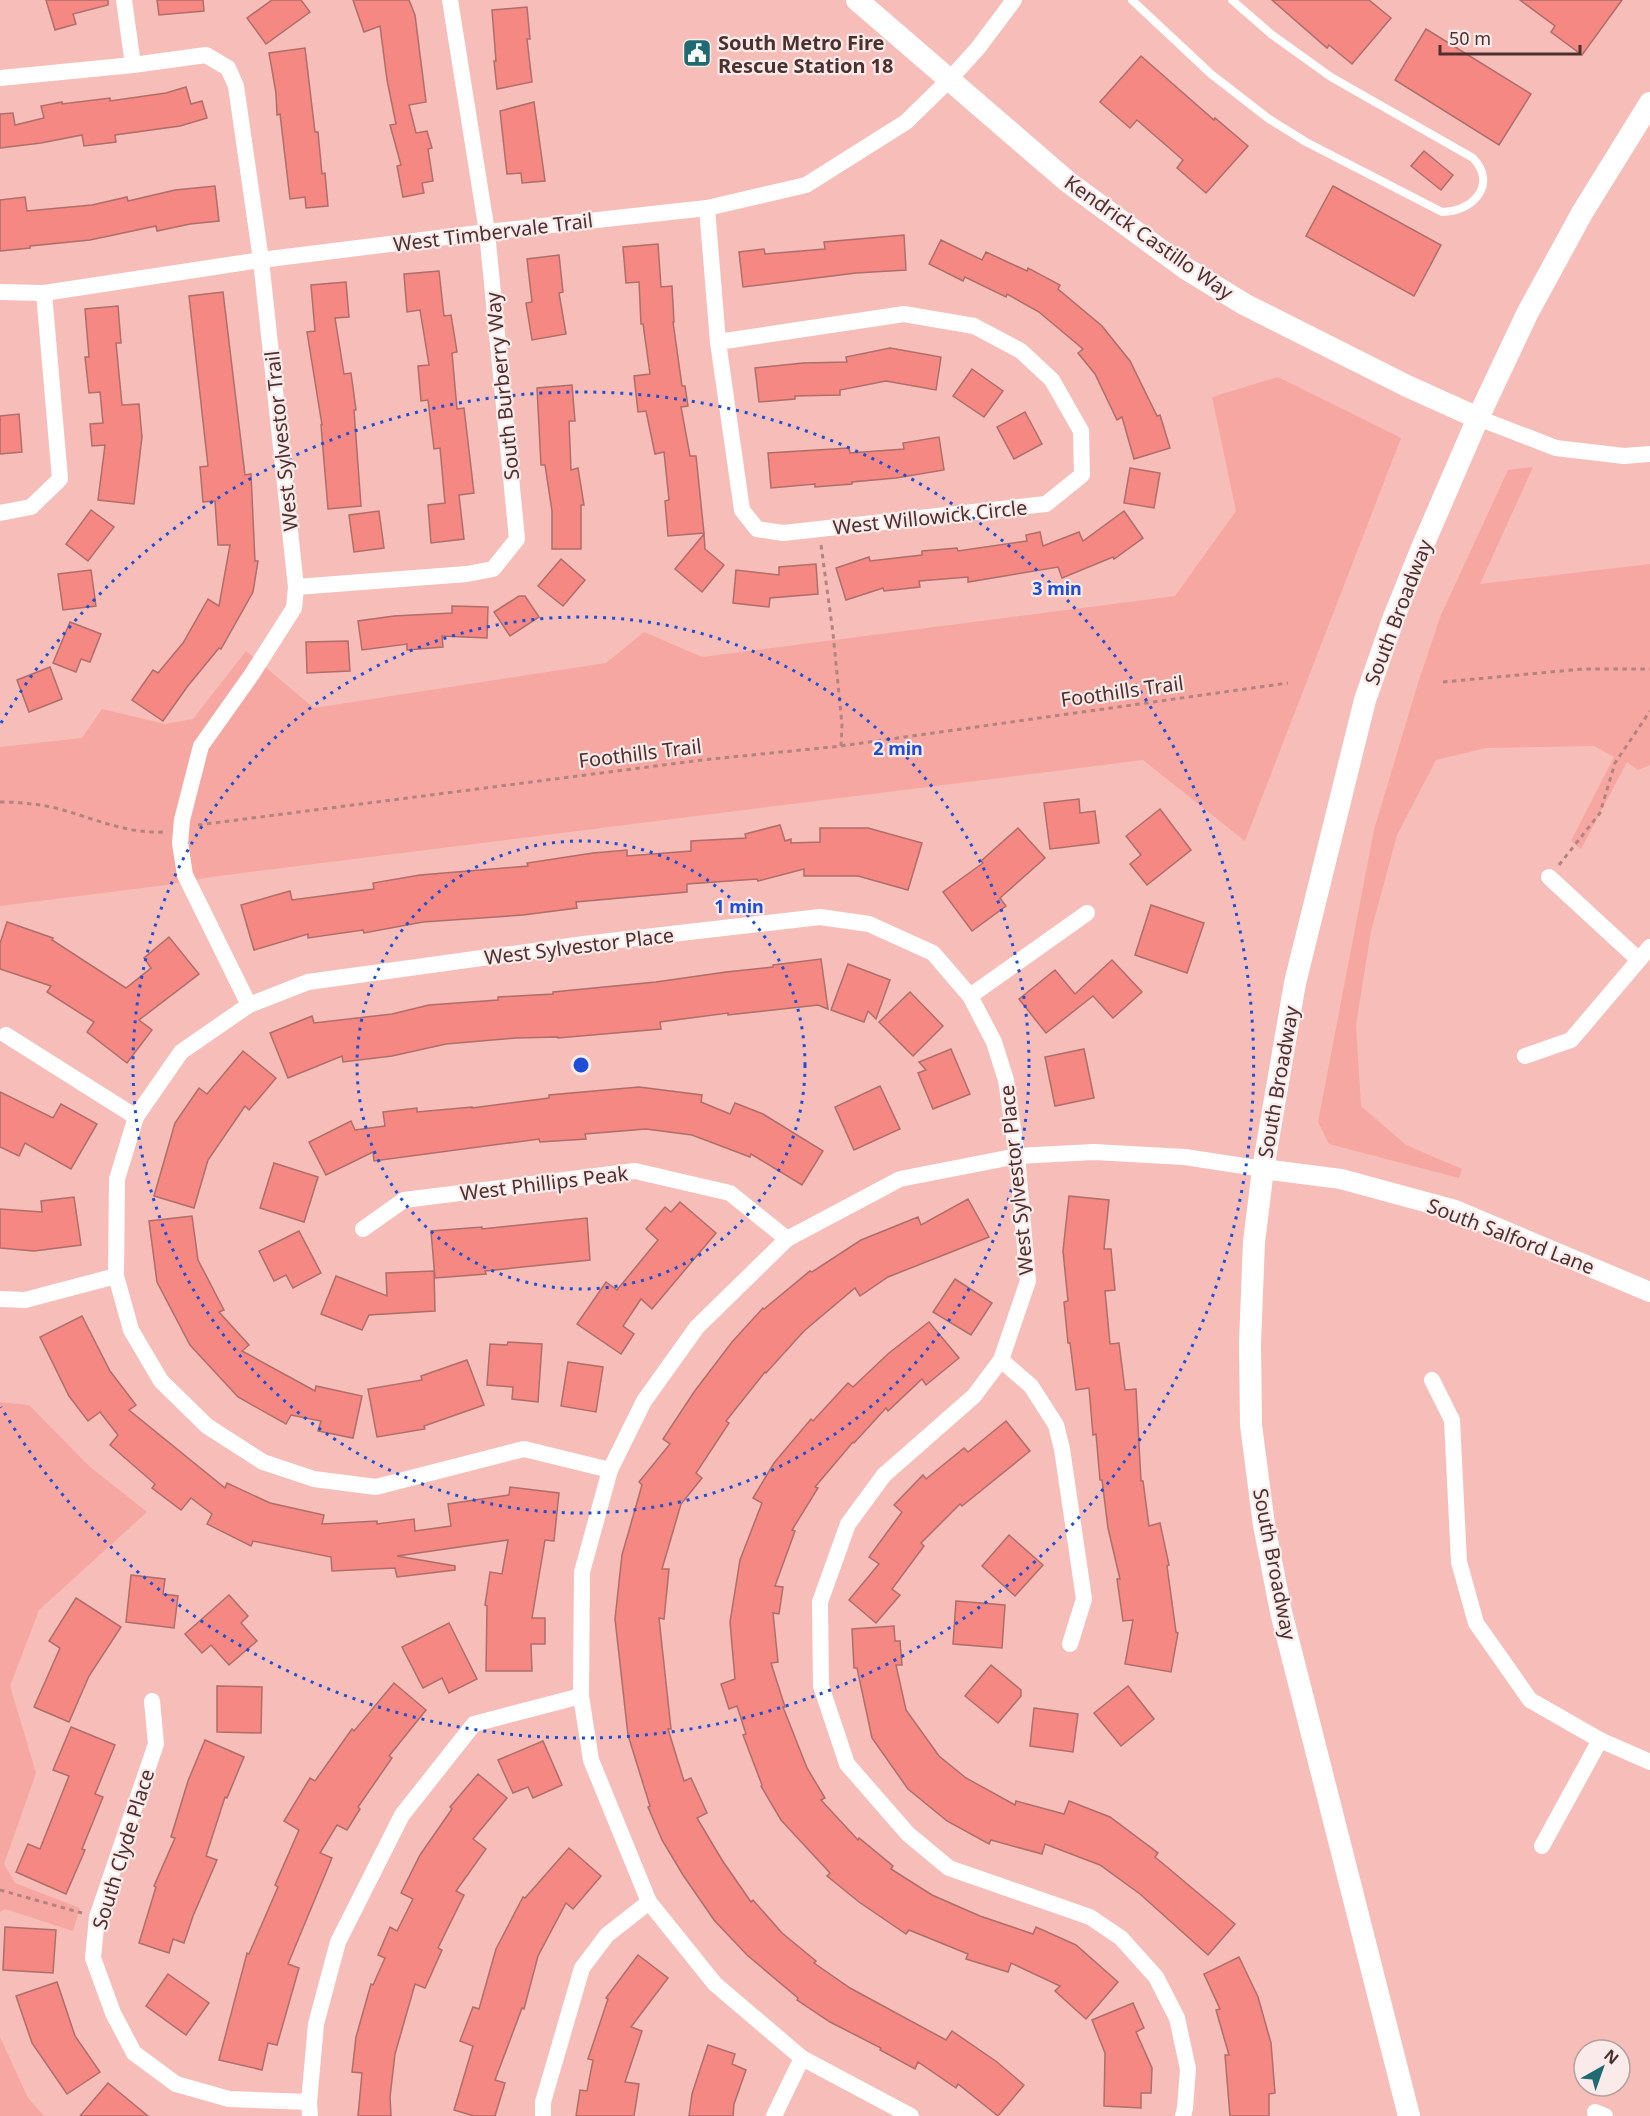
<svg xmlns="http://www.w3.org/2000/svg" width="1650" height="2116" font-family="'Noto Sans',sans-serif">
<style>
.green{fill:#f6a7a1}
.building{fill:#f68883;stroke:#af6e6a;stroke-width:1.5}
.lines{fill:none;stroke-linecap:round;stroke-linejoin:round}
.path{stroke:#b28481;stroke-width:3;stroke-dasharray:4.5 4.5;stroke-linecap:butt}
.service{stroke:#fff;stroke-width:8}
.minor{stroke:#fff;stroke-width:16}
.tertiary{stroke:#fff;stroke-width:20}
.secondary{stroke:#fff;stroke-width:22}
.ring{fill:none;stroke:#1d4ed8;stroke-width:3;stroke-dasharray:3 6}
.labels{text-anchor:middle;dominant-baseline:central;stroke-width:4.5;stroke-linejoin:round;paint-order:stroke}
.poi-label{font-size:20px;font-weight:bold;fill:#4c302e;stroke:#faeae9;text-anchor:start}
.street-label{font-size:20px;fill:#4c302e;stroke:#faeae9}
.centre{fill:#1d4ed8;stroke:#faeae9;stroke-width:3}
.ring-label{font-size:18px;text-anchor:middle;font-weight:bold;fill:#1d4ed8;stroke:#faeae9;stroke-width:4.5;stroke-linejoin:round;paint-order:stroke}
</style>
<rect width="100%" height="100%" fill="#f7bdb9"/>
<g class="green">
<polygon points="1278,377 1401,438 1245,841 1143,760 211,877 166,885 0,906 0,747 82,738 102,709 165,724 193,719 246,651 314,708 606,663 644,632 702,657 1175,596 1236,511 1212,397"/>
<polygon points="1533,467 1480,584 1650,564 1650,765 1638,770 1627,762 1581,849 1571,841 1614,757 1594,746 1486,748 1436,760 1397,835 1371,931 1356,1025 1361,1106 1406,1145 1462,1169 1459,1178 1329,1144 1318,1122 1374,830 1418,683 1441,615 1508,470"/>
<polygon points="0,1402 29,1405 90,1467 147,1512 39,1610 10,1686 36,1773 4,1864 15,1883 80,1908 73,1931 5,1909 0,1912"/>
<polygon points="0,2037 28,2098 44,2116 0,2116"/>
</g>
<g class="building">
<polygon points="46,0 108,0 108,5 73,14 76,24 55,30"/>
<polygon points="157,0 203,0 204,11 159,15"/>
<polygon points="272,0 301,0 310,12 266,44 247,18"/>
<polygon points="353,0 409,0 415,15 426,102 409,105 416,133 427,131 432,148 428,149 433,181 422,183 424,193 403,197 397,166 401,165 390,125 396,124 387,80 380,26 364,32"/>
<polygon points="1272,0 1369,0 1391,18 1352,64 1329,45 1327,48"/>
<polygon points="1520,0 1622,0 1582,55 1551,32 1555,26"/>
<polygon points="527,7 530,39 527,39 532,82 497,89 494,61 496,61 492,10"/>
<polygon points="1426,29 1531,94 1499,145 1395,80"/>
<polygon points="305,48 315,132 318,132 322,174 325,173 328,206 306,208 305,197 290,199 280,114 277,115 276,93 269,53"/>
<polygon points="1141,56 1214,120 1215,118 1248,146 1206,193 1177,168 1183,160 1137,120 1130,128 1100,102"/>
<polygon points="186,87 191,104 202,101 207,118 180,126 115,135 116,142 84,146 82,135 41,143 0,148 0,114 13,113 15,125 44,118 41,106 62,102 62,104 110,98 110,101 166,93"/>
<polygon points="534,102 545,181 522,183 521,173 507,174 500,111"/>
<polygon points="1424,151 1453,175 1441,190 1411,166"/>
<polygon points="215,186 219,221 190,224 157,231 156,226 90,240 30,246 30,248 0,251 0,200 25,197 27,211 92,205 127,197 128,201 175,190"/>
<polygon points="1333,186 1441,245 1414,296 1306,236"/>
<polygon points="904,235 906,270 856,273 743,287 739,252 764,249 765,254 825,249 824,242"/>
<polygon points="941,240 982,260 986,252 1027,271 1028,268 1060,285 1058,289 1102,326 1130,361 1157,416 1160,415 1170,448 1134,459 1122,417 1117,420 1095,374 1078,353 1083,349 1039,312 1007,294 1006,297 965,277 963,281 929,264"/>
<polygon points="658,244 661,287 672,286 674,322 673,322 682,386 685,386 688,406 681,407 690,456 696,456 704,533 668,536 665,501 669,500 664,452 655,454 646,411 638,412 634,376 650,374 643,324 641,324 639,282 626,283 623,247"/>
<polygon points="559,255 563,292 559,293 566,334 532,340 526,303 532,302 527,259"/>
<polygon points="439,271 444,316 451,315 457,352 452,353 457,409 464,408 474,493 459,495 464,539 431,543 428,505 445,503 440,448 434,449 428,400 421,401 418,366 429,365 420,310 407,312 404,274"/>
<polygon points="346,282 349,317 335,318 344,374 351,373 356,410 354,410 361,506 328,509 321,425 322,425 307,332 315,331 311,285"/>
<polygon points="223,292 245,475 251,474 255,561 258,561 253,592 221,649 219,648 187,687 163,721 132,700 153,670 158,673 183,643 208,599 219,606 230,545 218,545 215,501 203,502 200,467 208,466 189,296"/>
<polygon points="118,306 121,343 116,343 122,405 139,404 142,437 134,504 98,500 105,445 92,446 90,424 103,423 100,392 89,393 85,357 89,357 85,309"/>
<polygon points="890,348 941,357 936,390 886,381 840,390 840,395 795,396 795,399 759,402 755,368 803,363 847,362 846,357"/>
<polygon points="972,369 1003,391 984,417 953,396"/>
<polygon points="572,385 575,421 569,421 571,470 578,468 584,505 581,505 581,549 552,549 552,511 545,465 541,465 537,388"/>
<polygon points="1025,412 1042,444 1014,459 997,427"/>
<polygon points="19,414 22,452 0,454 0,416"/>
<polygon points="939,437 944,470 896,478 852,482 852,484 815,487 815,484 771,488 768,453 849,448 850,453 904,449 903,443"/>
<polygon points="1130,468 1160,473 1154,508 1124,503"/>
<polygon points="91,510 114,527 88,561 66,544"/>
<polygon points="379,511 384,548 354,552 349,515"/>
<polygon points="1124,511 1143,538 1114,559 1113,557 1062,578 1058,567 968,582 968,577 919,581 920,587 884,591 883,588 846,600 836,568 869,557 870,561 922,555 922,551 957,548 958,551 1027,541 1026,535 1040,532 1043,546 1079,532 1083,541"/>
<polygon points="704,534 705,549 724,565 702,592 675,569"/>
<polygon points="561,559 585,580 563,606 538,586"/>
<polygon points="816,564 818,594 770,598 769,607 733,603 736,570 779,575 779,567"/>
<polygon points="91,570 96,606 63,610 58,574"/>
<polygon points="519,596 525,596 539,617 510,636 494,612"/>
<polygon points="452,606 488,607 487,638 442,636 443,647 407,650 407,644 362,650 358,621 394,616 452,613"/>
<polygon points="70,622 101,634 90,662 81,659 76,672 53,663"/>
<polygon points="348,641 350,671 307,673 306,642"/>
<polygon points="50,667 62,699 29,712 17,680"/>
<polygon points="1079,799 1080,813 1095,811 1099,843 1050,849 1044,803"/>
<polygon points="1160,809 1191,850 1147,885 1130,864 1141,855 1126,836"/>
<polygon points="780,825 785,841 791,839 791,843 820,842 820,828 868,828 922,843 908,890 858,876 804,876 804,869 758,881 757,879 687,884 687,892 576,902 577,908 523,915 423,922 364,933 363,930 308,938 308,934 254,950 241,905 290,891 292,900 374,889 373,883 420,875 528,866 527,863 593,853 627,850 627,856 691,851 691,841 746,838 745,834"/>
<polygon points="1018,828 1045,858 1000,898 1006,906 972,931 943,892 983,863 981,861"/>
<polygon points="1151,905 1204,923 1187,973 1135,955"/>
<polygon points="7,922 53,938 52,940 126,988 151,968 144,958 169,937 199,974 139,1020 152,1030 127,1063 87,1032 94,1022 47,992 51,986 0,969 0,943"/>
<polygon points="821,959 828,1009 818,1005 728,1015 728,1013 660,1022 661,1029 558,1038 558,1037 516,1038 446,1044 392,1056 343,1062 342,1056 288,1078 270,1033 312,1016 314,1023 392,1014 429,1005 498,1000 498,997 553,994 553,992 656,982 726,972 773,967 773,965"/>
<polygon points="1112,960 1142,992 1113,1018 1093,996 1046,1033 1019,999 1055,970 1075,994"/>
<polygon points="848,964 890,980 876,1019 868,1011 864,1022 831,1010"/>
<polygon points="910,992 943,1026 913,1056 879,1022"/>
<polygon points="951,1049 970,1094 933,1109 918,1073 926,1070 919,1062"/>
<polygon points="1084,1049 1094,1098 1055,1106 1045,1057"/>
<polygon points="243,1051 276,1078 249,1110 245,1106 208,1160 194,1208 154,1196 175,1123 199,1088 207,1094"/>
<polygon points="880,1086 900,1129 854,1150 835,1107"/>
<polygon points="639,1087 702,1095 701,1102 730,1114 735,1103 763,1114 823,1151 802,1185 751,1154 750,1157 692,1135 646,1129 585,1134 586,1139 540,1142 539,1139 374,1161 373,1152 326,1175 309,1142 351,1121 355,1130 385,1126 383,1112 417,1108 417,1112 472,1107 472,1108 549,1098 549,1095"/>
<polygon points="0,1092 53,1118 61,1104 97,1124 71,1169 25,1143 19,1156 0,1147"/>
<polygon points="274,1163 318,1177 304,1222 260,1208"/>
<polygon points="1069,1196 1109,1200 1104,1249 1111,1249 1115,1290 1105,1291 1110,1344 1119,1343 1125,1390 1136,1389 1141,1481 1143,1481 1149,1526 1160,1523 1169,1565 1167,1566 1176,1632 1178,1633 1171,1672 1125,1664 1133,1620 1123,1621 1117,1579 1120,1579 1108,1528 1102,1480 1100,1480 1096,1434 1093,1435 1089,1388 1076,1390 1070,1343 1068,1343 1064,1302 1068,1301 1063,1251"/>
<polygon points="74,1197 81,1245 34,1251 0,1248 0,1209 42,1212 41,1201"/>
<polygon points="968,1199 989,1237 888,1277 860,1296 855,1288 804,1331 766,1373 765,1372 726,1421 729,1423 696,1473 702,1478 681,1504 662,1569 669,1569 664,1619 659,1618 671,1729 668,1729 684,1781 691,1778 707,1813 697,1818 722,1860 751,1902 753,1900 782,1933 816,1961 814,1963 850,1988 946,2040 952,2031 997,2062 1024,2085 998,2116 958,2084 956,2088 918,2062 915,2069 880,2050 881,2048 830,2022 797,2000 798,1998 747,1955 714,1920 683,1875 662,1840 648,1807 650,1806 628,1735 615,1619 622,1555 642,1485 639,1482 670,1444 663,1439 694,1392 732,1342 763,1308 764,1309 810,1271 812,1272 861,1240 918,1217 921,1225"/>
<polygon points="680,1202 716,1233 652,1309 641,1299 623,1326 634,1334 621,1354 577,1324 606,1282 617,1290 658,1240 646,1229 665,1207 671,1212"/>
<polygon points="192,1216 198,1260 224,1310 219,1312 249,1345 242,1351 315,1391 316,1386 362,1396 353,1438 318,1431 321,1421 291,1415 286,1424 238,1397 190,1345 157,1282 149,1221"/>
<polygon points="587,1218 590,1260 485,1271 486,1274 435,1278 431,1231 482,1227 482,1229"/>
<polygon points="299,1231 321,1273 293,1288 286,1275 274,1281 259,1251"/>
<polygon points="434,1271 435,1311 369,1315 362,1330 321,1314 336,1276 387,1296 386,1273"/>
<polygon points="955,1279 992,1303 971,1335 933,1312"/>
<polygon points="82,1316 110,1371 136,1405 129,1410 225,1488 227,1483 270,1503 324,1515 322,1524 377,1521 377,1524 414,1519 415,1531 451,1526 448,1504 509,1495 510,1487 559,1493 554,1541 545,1540 532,1618 545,1618 545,1644 531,1644 532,1671 486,1671 487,1606 485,1605 490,1572 502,1574 508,1540 397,1556 455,1566 455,1570 397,1577 395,1568 332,1571 331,1557 253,1541 251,1546 207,1524 212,1514 191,1498 181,1510 152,1488 155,1484 110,1445 118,1435 100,1412 88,1421 69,1396 40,1337"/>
<polygon points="929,1322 959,1358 926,1385 922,1379 888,1411 886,1408 854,1443 853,1442 815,1487 818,1488 792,1530 795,1531 775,1586 783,1587 779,1614 773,1613 778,1662 771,1663 785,1707 783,1707 807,1768 825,1798 821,1800 858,1840 859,1838 893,1866 891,1869 932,1895 980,1916 1033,1934 1036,1927 1076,1945 1118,1982 1086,2019 1055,1991 1060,1986 1011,1963 1008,1972 966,1959 968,1954 909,1930 906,1934 859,1902 827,1876 830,1873 781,1820 761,1786 762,1785 743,1735 746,1734 737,1706 729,1709 721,1684 735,1679 730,1622 740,1560 762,1503 753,1498 774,1463 811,1419 813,1421 848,1383 853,1387 889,1353"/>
<polygon points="508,1342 542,1344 538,1402 512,1399 513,1387 487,1385 490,1344 507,1345"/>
<polygon points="467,1360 484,1405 424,1426 425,1429 377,1437 368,1389 422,1380 421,1376"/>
<polygon points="568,1362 603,1367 596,1412 561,1406"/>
<polygon points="1006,1421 1030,1451 962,1506 960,1504 921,1543 924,1546 892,1589 900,1595 876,1623 849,1600 879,1564 869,1557 902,1512 894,1505 923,1475 926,1479 964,1448 968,1452"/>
<polygon points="1009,1535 1043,1565 1015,1596 982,1566"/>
<polygon points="131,1575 165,1579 163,1594 178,1596 174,1628 126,1622"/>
<polygon points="229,1595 248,1616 241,1623 257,1641 229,1665 211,1645 202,1653 185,1634"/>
<polygon points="76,1598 121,1627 89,1676 69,1722 34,1707 60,1648 49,1641"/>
<polygon points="956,1601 1005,1605 1002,1648 953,1644"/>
<polygon points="449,1623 477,1679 449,1693 442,1678 423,1688 402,1647"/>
<polygon points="894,1626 895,1641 900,1641 902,1665 896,1665 906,1710 939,1756 966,1778 1015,1805 1016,1801 1064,1814 1069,1801 1110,1817 1158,1853 1155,1857 1235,1924 1208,1955 1140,1894 1100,1865 1045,1844 1042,1854 991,1840 989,1844 947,1821 908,1789 872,1738 857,1668 854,1668 852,1629"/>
<polygon points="991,1665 1021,1690 1021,1696 998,1723 965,1696"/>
<polygon points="394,1683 426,1710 389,1756 392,1758 358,1807 360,1809 347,1830 337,1825 320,1853 332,1858 288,1964 299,1968 277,2045 268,2043 262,2070 219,2060 247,1953 249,1954 278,1887 275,1885 299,1830 284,1821 310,1778 315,1781 352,1729 354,1731"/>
<polygon points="217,1686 262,1687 261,1733 217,1732"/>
<polygon points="1128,1686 1154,1719 1121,1746 1094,1713"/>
<polygon points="1034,1708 1078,1714 1073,1752 1030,1746"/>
<polygon points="71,1727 115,1745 95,1794 103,1797 82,1849 85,1850 66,1894 16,1872 28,1844 40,1849 69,1776 53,1770"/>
<polygon points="205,1740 244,1757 227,1798 225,1797 206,1856 217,1860 193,1916 184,1943 173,1939 169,1953 139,1943 156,1887 154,1886 175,1838 171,1837 188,1781"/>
<polygon points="543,1741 562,1785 533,1798 528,1787 513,1793 498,1760"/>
<polygon points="478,1774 507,1798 473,1839 486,1849 456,1891 464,1895 438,1948 442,1950 425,1988 415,1984 395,2054 390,2097 391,2116 358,2116 362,2073 352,2072 356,2037 371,1984 373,1985 385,1958 378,1955 390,1927 397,1931 413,1899 401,1893 420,1855 452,1809 450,1807"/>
<polygon points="569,1848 601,1876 573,1909 566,1903 538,1956 524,2009 522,2008 495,2080 505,2083 495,2116 474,2116 454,2110 473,2046 460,2041 473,2007 479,2009 496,1949 523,1897 525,1898"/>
<polygon points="5,1927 56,1930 53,1973 3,1970"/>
<polygon points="638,1955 668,1978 631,2027 642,2031 625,2082 639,2084 634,2116 576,2116 580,2090 587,2091 593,2060 588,2059 608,1999 606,1998"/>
<polygon points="1239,1957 1258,1997 1271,2043 1275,2093 1269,2094 1269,2116 1230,2116 1225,2055 1229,2055 1216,2010 1220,2009 1204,1974"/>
<polygon points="168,1974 209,2003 186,2035 146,2006"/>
<polygon points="57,1982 75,2036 100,2072 67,2094 32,2043 16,1996"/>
<polygon points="1133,2003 1144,2028 1136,2032 1152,2068 1151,2093 1141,2093 1141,2108 1104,2106 1105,2053 1092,2020"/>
<polygon points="708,2045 735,2054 732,2064 746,2070 734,2104 733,2116 689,2116 692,2094"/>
<polygon points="108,2083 148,2116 80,2116"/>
</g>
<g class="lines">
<g class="path">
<polyline points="821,545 833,633 842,725 841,746"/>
<polyline points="1443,682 1583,669 1650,669"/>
<path d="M0 802C19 802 37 804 56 808 93 818 126 834 165 832"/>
<polyline points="198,825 702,760 841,746 1288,683"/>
<polyline points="1559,865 1600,813 1615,763 1650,711"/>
<polyline points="0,1890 82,1913"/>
</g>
<path class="service" d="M1132 0 1211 74 1269 119 1306 142 1442 212C1473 212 1498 184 1473 158L1331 77 1271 34 1232 0"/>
<g class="minor">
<polyline points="124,0 133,65"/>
<polyline points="0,78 133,65 206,55 228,68 236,86 261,260 296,587 294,608 252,674 201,746 182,820 180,843 185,875 249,1005"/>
<polyline points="707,208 718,342"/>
<polyline points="0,292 44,293 261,260 487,232 707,208 806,185 906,122 950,79 978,48 1014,0"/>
<polygon points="904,314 974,326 1021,351 1052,380 1081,431 1082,475 1046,504 783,533 757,529 742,510 718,342"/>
<polyline points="1478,418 1556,448 1624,456 1650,454"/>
<polyline points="0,513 31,507 60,479 44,293"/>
<polyline points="296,587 467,574 493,569 517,539 487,232 450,0"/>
<polyline points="1549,877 1639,960"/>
<polyline points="970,996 1087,913"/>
<polyline points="6,1035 136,1117"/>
<polyline points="1525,1056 1571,1040 1650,947"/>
<polyline points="363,1229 404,1200 635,1171 730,1193 787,1239"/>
<polyline points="0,1299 25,1300 116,1276"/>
<polyline points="1001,1360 1031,1386 1056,1425 1062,1449 1084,1599 1070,1644"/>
<polyline points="1432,1380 1452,1420 1459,1562 1476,1623 1530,1700 1600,1740 1650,1762"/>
<polyline points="610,1470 524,1449 376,1487 314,1479 263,1462 207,1426 161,1381 131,1330 116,1276 117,1179 136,1117 181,1052 249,1005 308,982 584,944 820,917 869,924 933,953 970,996 994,1042 1006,1080 1017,1156 1028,1281 1001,1360 974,1396 884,1475 848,1524 820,1602 821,1686 847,1764 908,1834 949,1868 1090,1917 1121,1938 1156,1977 1177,2018 1188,2069 1185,2108 1183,2116"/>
<polyline points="152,1701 156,1744 97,1917 93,1958 113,2013 134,2053 176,2084 229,2099 309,2102"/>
<polyline points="1542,1846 1600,1740"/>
<polyline points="1595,2112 1605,2116"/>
<polyline points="310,2116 309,2102 316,2024 338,1942 402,1815 474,1724 581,1696"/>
<polyline points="543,2116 543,2102 582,1968 607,1935 649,1902"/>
<polyline points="774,2116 802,2058"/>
<polyline points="911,2116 802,2058 715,1984 649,1902 591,1760 581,1696 582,1572 610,1470 644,1401 697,1327 787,1239 900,1179 1017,1156 1094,1152 1185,1157 1263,1169"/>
</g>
<polyline class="tertiary" points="1263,1169 1341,1179 1455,1210 1650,1292"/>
<g class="secondary">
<polyline points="857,0 1068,182 1185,268 1244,304 1407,386 1478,418"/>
<polyline points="1409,2116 1281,1612 1264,1525 1251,1425 1250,1343 1254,1242 1263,1169 1295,983 1365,700 1394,617 1421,550 1478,418 1527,314 1582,213 1650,103"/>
</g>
</g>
<g class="ring">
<circle cx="581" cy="1065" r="224"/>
<circle cx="581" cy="1065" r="448"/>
<path d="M1 723A673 673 0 1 1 1 1407"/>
</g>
<defs>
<g id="civic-square" transform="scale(1.5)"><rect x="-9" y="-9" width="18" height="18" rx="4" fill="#1f6b72" stroke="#faeae9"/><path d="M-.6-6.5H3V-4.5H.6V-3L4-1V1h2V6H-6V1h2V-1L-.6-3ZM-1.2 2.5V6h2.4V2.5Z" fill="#fff"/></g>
</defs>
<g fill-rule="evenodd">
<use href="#civic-square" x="697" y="53"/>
</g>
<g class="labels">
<g class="poi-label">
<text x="718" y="42">South Metro Fire<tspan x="718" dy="23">Rescue Station 18</tspan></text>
</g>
<g class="street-label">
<text transform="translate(493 232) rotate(-7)">West Timbervale Trail</text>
<text transform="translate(1149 237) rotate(35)">Kendrick Castillo Way</text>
<text transform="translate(502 386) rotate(-96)">South Burberry Way</text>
<text transform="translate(281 441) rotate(-96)">West Sylvestor Trail</text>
<text transform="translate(930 517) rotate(-6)">West Willowick Circle</text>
<text transform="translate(1398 612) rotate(-69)">South Broadway</text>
<text transform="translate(1122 691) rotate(-8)">Foothills Trail</text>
<text transform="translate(640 753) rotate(-7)">Foothills Trail</text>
<text transform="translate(579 946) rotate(-7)">West Sylvestor Place</text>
<text transform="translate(1278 1082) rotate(-80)">South Broadway</text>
<text transform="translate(1016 1180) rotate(-96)">West Sylvestor Place</text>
<text transform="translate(544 1183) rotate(-7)">West Phillips Peak</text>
<text transform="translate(1511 1236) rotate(21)">South Salford Lane</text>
<text transform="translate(1275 1564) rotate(79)">South Broadway</text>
<text transform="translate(123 1849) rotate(-73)">South Clyde Place</text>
</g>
</g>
<circle cx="581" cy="1065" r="9" class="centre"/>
<g class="ring-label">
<text x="1057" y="595">3 min</text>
<text x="898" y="755">2 min</text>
<text x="739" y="913">1 min</text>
</g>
<g transform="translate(1602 2068) rotate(40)"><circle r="28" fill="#faeae9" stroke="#b4a09e" stroke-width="1.5"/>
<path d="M0-4.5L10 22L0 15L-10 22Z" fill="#1f6b72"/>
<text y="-9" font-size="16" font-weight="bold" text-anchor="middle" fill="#4c302e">N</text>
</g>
<path d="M1440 45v9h140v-9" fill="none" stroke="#4c302e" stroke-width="3"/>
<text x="1449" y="45" font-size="18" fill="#4c302e" stroke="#faeae9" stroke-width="4.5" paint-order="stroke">50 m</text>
</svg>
